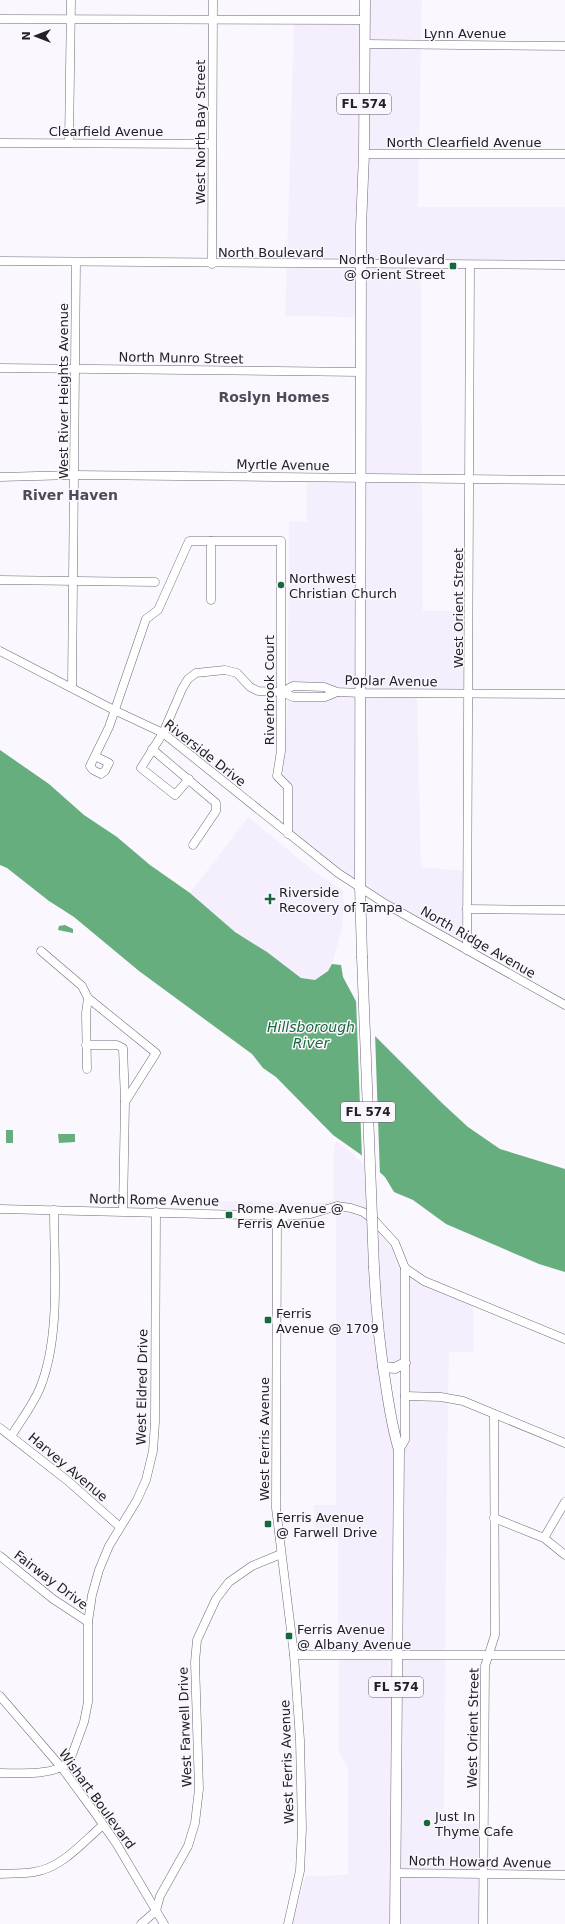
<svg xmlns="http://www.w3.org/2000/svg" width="565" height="1924" font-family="'DejaVu Sans',sans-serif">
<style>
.built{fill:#f5eefd}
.water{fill:#66ae7d}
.pier{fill:#faf7fe}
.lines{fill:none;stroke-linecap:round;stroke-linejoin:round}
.minor-casing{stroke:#6f6878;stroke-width:9}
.major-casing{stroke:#6f6878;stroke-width:11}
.minor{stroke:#fff;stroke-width:8}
.major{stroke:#fff;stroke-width:10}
.major-bridge-casing{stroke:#6f6878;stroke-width:11;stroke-linecap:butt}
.major-bridge{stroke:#fff;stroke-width:10}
.poi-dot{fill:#15693a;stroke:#faf7fe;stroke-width:1.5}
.labels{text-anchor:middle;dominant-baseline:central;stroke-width:3;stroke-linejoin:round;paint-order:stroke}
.shield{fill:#faf7fe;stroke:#646067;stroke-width:1}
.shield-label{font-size:12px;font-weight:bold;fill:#232026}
.street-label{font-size:13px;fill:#232026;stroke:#faf7fe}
.poi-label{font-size:13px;fill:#232026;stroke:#faf7fe;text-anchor:start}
.neighbourhood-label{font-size:14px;font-weight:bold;fill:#504a58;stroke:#faf7fe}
.water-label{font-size:14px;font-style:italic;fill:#18683a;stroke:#faf7fe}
</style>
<rect width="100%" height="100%" fill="#faf7fe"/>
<g class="built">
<polygon points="369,0 422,0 421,41 369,40"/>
<polygon points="294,23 360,23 357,261 287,260"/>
<polygon points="369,48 421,48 419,150 368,150"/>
<polygon points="368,158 419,158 418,207 565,207 565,262 365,261"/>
<polygon points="287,268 357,268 357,317 285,316"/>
<polygon points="365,268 421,269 422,475 365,475"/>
<polygon points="307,481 357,482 356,689 288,684 289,521 307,522"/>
<polygon points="365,482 422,483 423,611 465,611 465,690 365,690"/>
<polygon points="337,696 356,697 355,879 341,870 292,832 292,787 283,776 288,699"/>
<polygon points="365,697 417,698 421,867 463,871 463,943 387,899 364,884"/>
<polygon points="248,817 315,872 343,891 344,904 342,928 332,964 328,970 315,980 302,978 291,971 267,952 235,932 190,893"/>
<polygon points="336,1141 349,1150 366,1167 368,1211 352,1204 338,1202 299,1212 224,1210 214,1201 330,1203 333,1200 333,1158"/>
<polygon points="336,1210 350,1211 368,1221 378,1369 394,1454 392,1650 338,1651 338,1538 315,1540 314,1505 336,1505"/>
<polygon points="377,1229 391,1245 401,1270 401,1362 398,1363 387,1364 381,1320"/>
<polygon points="409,1275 473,1305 474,1352 449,1352 448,1394 409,1392 409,1365 411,1364 409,1362"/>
<polygon points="409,1400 448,1402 445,1650 400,1650 402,1452 409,1440"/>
<polygon points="392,1657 391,1924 292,1924 306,1876 348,1875 348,1769 339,1752 339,1658"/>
<polygon points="400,1657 445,1658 444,1824 479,1824 478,1870 399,1869"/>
<polygon points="399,1877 478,1878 478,1924 399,1924"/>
</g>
<g class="water">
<polygon points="0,750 49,784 84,815 117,837 150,865 190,893 235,932 267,952 301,978 315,980 328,971 332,964 341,965 343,977 374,1035 443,1104 468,1127 500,1149 565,1169 565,1272 539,1264 446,1224 413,1200 394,1192 385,1177 360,1154 333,1135 276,1077 263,1068 252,1054 139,971 74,917 49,901 7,868 0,865"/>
<polygon points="65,925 73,929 73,933 58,930 59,926"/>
<rect x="6" y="1130" width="7" height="13"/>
<polygon points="58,1134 75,1134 75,1142 59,1143"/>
</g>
<polygon class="pier" points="356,999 375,1033 380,1176 362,1159"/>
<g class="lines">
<g class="minor-casing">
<g id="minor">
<polyline points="0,19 365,20"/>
<polyline points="365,44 565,46"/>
<polyline points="0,143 212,144"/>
<polyline points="69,143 71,0"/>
<polyline points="364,154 565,154"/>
<polyline points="0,261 565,265"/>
<polyline points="212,264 213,0"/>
<polyline points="0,368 361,372"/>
<polyline points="0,477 74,475 565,480"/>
<polyline points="0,580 155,582"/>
<polyline points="211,600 211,541"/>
<polyline points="0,651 114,710 163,733 338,873 384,903 565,1005"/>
<polyline points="72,687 76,262"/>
<polyline points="282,692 293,686 324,687 337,692 361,693 565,694"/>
<polyline points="152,749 216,803 216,811 193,845"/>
<polyline points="95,756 109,763 105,771 101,774 93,770 90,766 109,727 146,619 158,610 189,541 281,541 281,751 277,776 288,787 288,834"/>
<polyline points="189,779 175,795 141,768 163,733 182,689 188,679 196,673 225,670 237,673 250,687 258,691 282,692 293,697 325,697 337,692"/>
<polyline points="467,909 565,910"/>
<polyline points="467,950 470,265"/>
<polyline points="41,951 82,986 88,998 156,1053 125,1102 123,1211"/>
<polyline points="86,1045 117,1045 123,1048 125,1101"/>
<polyline points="87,1069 86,1013 88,998"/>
<polyline points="0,1209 285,1216 311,1214 337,1206 351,1208 363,1212 374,1220 395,1243 405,1268 424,1281 565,1339"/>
<polyline points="277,1216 276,1508 294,1655 300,1740 302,1828 300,1871 288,1924"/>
<polyline points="405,1396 441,1397 463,1401 565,1443"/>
<polyline points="0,1428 68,1481 120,1527"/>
<path d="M12 1435C21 1420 33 1405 40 1388 61 1336 54 1266 54 1210"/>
<polyline points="399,1450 405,1440 405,1268"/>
<polyline points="494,1518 544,1538 565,1555"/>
<polyline points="544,1538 565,1502"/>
<polyline points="0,1556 53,1599 88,1622"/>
<polyline points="294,1655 565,1655"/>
<polyline points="0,1696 62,1768 95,1813 116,1843 164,1924"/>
<path d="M0 1773C23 1773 49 1776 69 1763L84 1722 88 1702V1622L92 1595 99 1570 109 1546 137 1500 146 1480 153 1451 155 1422 156 1212"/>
<polyline points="395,1873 565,1875"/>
<path d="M0 1874C11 1873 23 1874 34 1872 62 1868 83 1842 103 1825"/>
<polyline points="141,1924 156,1911 160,1896 188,1846 195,1823 199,1789 195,1662 197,1640 216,1599 229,1582 252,1566 281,1554"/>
<polyline points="483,1924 485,1666 495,1635 494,1414"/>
</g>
</g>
<g class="major-casing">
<g id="major">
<polyline points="362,956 360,886 361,227 364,154 365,0"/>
<path d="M374 1268C376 1310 380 1351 387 1393 390 1412 393 1431 399 1450L395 1924"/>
<polyline points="383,1367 395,1368 405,1363"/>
</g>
</g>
<use href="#minor" class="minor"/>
<use href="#major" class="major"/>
<g class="major-bridge-casing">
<polyline id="major-bridge" points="362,956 374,1268"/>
</g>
<use href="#major-bridge" class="major-bridge"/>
</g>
<g class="poi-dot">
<rect x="449" y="262" width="8" height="8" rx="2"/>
<circle cx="281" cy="585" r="4"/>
<path d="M268 893h4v4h4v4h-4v4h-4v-4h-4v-4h4z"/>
<rect x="225" y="1211" width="8" height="8" rx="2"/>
<rect x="264" y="1316" width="8" height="8" rx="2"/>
<rect x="264" y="1520" width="8" height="8" rx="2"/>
<rect x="285" y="1632" width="8" height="8" rx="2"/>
<circle cx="427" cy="1823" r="4"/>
</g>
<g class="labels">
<g class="shield">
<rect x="337" y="94" width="54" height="20" rx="3"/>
<rect x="341" y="1102" width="54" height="20" rx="3"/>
<rect x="369" y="1677" width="54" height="20" rx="3"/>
</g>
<g class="shield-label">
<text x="364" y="104">FL 574</text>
<text x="368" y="1112">FL 574</text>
<text x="396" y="1687">FL 574</text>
</g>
<g class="street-label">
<text x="465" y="33">Lynn Avenue</text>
<text x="106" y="131">Clearfield Avenue</text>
<text transform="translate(200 132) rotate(-90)">West North Bay Street</text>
<text x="464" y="142">North Clearfield Avenue</text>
<text x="271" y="252">North Boulevard</text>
<text transform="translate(181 358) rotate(1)">North Munro Street</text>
<text transform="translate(63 391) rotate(-90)">West River Heights Avenue</text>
<text transform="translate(283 465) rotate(1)">Myrtle Avenue</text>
<text transform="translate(458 608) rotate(-90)">West Orient Street</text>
<text transform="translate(391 681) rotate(1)">Poplar Avenue</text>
<text transform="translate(269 690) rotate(-90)">Riverbrook Court</text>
<text transform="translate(205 753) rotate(38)">Riverside Drive</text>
<text transform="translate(478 942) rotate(30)">North Ridge Avenue</text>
<text transform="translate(154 1200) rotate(1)">North Rome Avenue</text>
<text transform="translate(142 1387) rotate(-89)">West Eldred Drive</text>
<text transform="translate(264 1439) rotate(-90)">West Ferris Avenue</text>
<text transform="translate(68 1467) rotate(40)">Harvey Avenue</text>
<text transform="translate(51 1580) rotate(37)">Fairway Drive</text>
<text transform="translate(185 1727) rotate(-92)">West Farwell Drive</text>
<text transform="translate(473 1728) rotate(-89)">West Orient Street</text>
<text transform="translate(287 1762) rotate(-92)">West Ferris Avenue</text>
<text transform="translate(97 1799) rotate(54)">Wishart Boulevard</text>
<text transform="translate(480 1862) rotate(1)">North Howard Avenue</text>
</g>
<g class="poi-label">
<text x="445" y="259" text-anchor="end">North Boulevard<tspan x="445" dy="15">@ Orient Street</tspan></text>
<text x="289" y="578">Northwest<tspan x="289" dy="15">Christian Church</tspan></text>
<text x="279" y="892">Riverside<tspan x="279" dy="15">Recovery of Tampa</tspan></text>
<text x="237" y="1208">Rome Avenue @<tspan x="237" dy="15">Ferris Avenue</tspan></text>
<text x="276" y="1313">Ferris<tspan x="276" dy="15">Avenue @ 1709</tspan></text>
<text x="276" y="1517">Ferris Avenue<tspan x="276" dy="15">@ Farwell Drive</tspan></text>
<text x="297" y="1629">Ferris Avenue<tspan x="297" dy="15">@ Albany Avenue</tspan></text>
<text x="435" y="1816">Just In<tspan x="435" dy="15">Thyme Cafe</tspan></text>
</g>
<g class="neighbourhood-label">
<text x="274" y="397">Roslyn Homes</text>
<text x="70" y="495">River Haven</text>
</g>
<g class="water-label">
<text x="311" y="1027">Hillsborough<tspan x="311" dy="16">River</tspan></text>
</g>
</g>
<g transform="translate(36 36) rotate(270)" stroke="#faf7fe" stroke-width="3" paint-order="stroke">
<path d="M0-3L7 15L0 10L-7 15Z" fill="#232026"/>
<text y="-6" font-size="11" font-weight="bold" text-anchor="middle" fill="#232026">N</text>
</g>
</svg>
